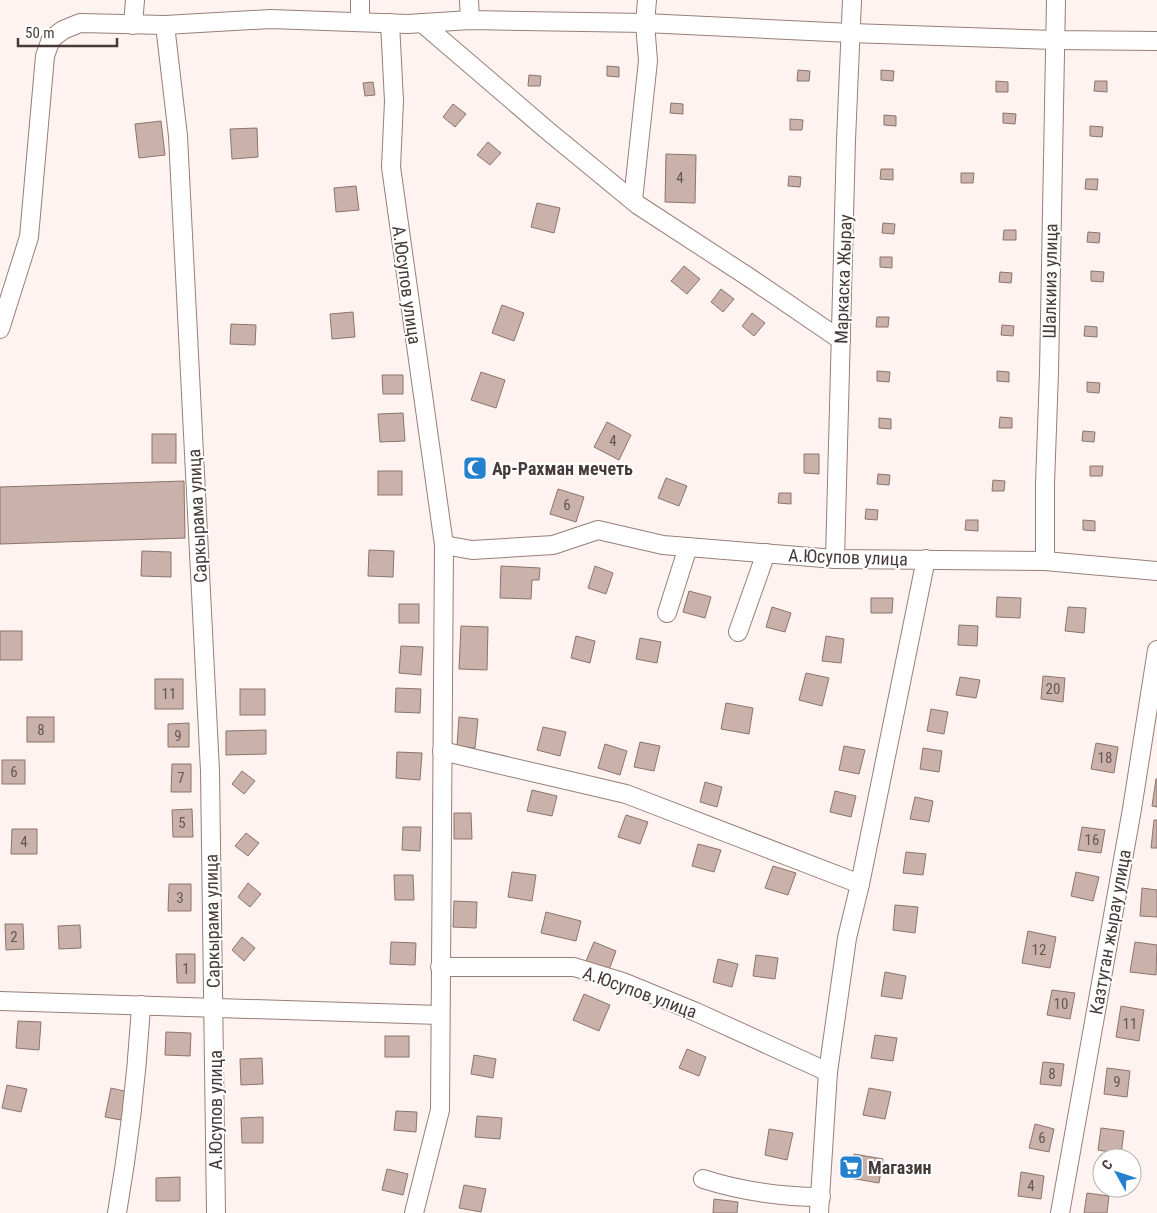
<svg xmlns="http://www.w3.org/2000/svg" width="1157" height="1213" font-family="'Roboto Condensed',sans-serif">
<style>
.building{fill:#cab1a9;stroke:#8c746c}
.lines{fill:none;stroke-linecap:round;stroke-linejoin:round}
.minor-casing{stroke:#977f77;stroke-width:20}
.minor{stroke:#fff;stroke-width:18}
.labels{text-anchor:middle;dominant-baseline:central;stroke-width:4;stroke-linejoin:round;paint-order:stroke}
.number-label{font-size:15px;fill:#665854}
.street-label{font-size:18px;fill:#453a37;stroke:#fff}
.poi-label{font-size:18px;font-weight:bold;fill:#453a37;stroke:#fff;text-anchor:start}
</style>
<rect width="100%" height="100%" fill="#fef3f0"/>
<g class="building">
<polygon points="607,66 619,67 619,77 607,76"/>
<polygon points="798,70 810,71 809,81 797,81"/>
<polygon points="881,70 894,71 893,81 881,80"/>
<polygon points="529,75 541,76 540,86 528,86"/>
<polygon points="996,81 1008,82 1008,92 996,92"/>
<polygon points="1095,81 1107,81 1107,92 1094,91"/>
<polygon points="373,82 375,95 365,96 363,83"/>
<polygon points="671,103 683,104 683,114 670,113"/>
<polygon points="453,104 466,114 455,127 443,117"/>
<polygon points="1003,113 1016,114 1015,124 1003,123"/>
<polygon points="884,115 896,116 896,126 884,125"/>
<polygon points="790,119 803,120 802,130 790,130"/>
<polygon points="161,121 165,155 139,158 135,124"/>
<polygon points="1090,126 1103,127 1102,137 1090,136"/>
<polygon points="257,128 258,157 232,159 230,129"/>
<polygon points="488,142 501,153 490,165 477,155"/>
<polygon points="666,154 696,155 695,203 665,202"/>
<polygon points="881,169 893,169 893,180 880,179"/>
<polygon points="961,173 974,173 973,183 961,183"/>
<polygon points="789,176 801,177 800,187 788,186"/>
<polygon points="1086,179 1098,179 1097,190 1085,189"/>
<polygon points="356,186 359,210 336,212 334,188"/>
<polygon points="537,203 560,208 554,233 531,227"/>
<polygon points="883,223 895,224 894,234 882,233"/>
<polygon points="1004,230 1016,230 1016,240 1003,240"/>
<polygon points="1088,232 1100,233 1099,243 1087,242"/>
<polygon points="880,257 892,257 892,268 880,267"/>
<polygon points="684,266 700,279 687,294 671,281"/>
<polygon points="1091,271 1104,272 1103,282 1091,281"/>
<polygon points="1000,272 1012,273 1011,283 999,282"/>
<polygon points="721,289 734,299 723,312 711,302"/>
<polygon points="502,305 524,313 514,341 492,333"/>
<polygon points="353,312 355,337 332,339 330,314"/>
<polygon points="752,313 765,323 754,336 742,326"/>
<polygon points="877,317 889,317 888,327 876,327"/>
<polygon points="231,324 256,325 255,345 230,344"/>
<polygon points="1002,325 1014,326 1013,336 1001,335"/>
<polygon points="1085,326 1097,327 1097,337 1084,336"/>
<polygon points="877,371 890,372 889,382 877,381"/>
<polygon points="997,371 1009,372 1009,382 997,381"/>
<polygon points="481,372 505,380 496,408 471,400"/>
<polygon points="382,375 403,375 403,394 383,394"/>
<polygon points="1087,382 1100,383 1099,393 1087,392"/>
<polygon points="403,413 405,441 380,442 378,414"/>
<polygon points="1000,417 1012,418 1012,428 999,428"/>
<polygon points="879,418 891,419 891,429 879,428"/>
<polygon points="607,422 631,435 619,460 594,447"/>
<polygon points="1083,431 1095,432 1094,442 1082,441"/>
<rect x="152" y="434" width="24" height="29"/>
<polygon points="804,454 819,454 819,474 804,473"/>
<polygon points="1090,466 1103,466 1102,476 1090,476"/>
<rect x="378" y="471" width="24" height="24"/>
<polygon points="878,474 890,475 889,485 877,484"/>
<polygon points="666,478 687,486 679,506 658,498"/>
<polygon points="993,480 1005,481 1004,491 992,491"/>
<polygon points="184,481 185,538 0,544 0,487"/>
<polygon points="558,489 584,497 576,522 550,514"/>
<polygon points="779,493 791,493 791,504 778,503"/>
<polygon points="866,509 878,510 877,520 865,519"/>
<polygon points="966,520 978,520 978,531 965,530"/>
<polygon points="1083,520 1095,521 1095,531 1083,530"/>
<polygon points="369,550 394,551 393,577 368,576"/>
<polygon points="142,551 171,552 171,577 141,576"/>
<polygon points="501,566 540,568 539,580 532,580 531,599 500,598"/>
<polygon points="595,566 613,573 606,594 588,588"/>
<polygon points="689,591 711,597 705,618 683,612"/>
<polygon points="997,597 1021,598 1020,618 996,617"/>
<polygon points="871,598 893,598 892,613 871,613"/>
<rect x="399" y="604" width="20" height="19"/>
<polygon points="772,607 791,613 785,632 766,627"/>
<polygon points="1068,607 1086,608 1084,633 1065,631"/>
<polygon points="959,625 978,626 977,646 958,645"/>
<polygon points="461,626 488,627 487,670 459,669"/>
<rect x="0" y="631" width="22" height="29"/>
<polygon points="576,636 595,641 590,663 571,658"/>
<polygon points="826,636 844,639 841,663 822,661"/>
<polygon points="640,638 661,642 657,663 636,659"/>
<polygon points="401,646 423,647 421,675 399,673"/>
<polygon points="806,673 829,678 822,706 799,700"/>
<polygon points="1043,676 1065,678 1063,702 1041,699"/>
<polygon points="960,677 980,680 976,698 956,695"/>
<rect x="155" y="679" width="28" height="30"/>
<polygon points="396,688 421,689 420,713 395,712"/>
<rect x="240" y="689" width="25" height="26"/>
<polygon points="726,703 753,708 749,734 721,729"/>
<polygon points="931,709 948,712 944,734 927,731"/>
<rect x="27" y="717" width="27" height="25"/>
<polygon points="459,717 478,719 475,748 457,746"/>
<polygon points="189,723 189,747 168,747 168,724"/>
<polygon points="543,727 566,732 560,756 537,750"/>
<polygon points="266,730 266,754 226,755 226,731"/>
<polygon points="640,742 660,746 654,771 634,767"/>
<polygon points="1096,743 1118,747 1114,773 1091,769"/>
<polygon points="605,744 627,751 620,775 598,768"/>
<polygon points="844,746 865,750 859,774 839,770"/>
<polygon points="923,748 942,751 939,772 920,769"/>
<polygon points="397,752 422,753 420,780 396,778"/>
<rect x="2" y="760" width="23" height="24"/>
<polygon points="172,764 191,764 191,792 171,792"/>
<polygon points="242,771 255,781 244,794 232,784"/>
<polygon points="1156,779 1157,779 1157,807 1152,806"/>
<polygon points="705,782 722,787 717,807 700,802"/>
<polygon points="532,790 557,796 552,816 527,811"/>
<polygon points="835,791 856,796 851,817 830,812"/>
<polygon points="915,797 933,801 929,822 910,819"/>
<polygon points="192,809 193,837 173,837 172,810"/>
<polygon points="454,813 471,813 472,839 454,839"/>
<polygon points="626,815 648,822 640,844 618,837"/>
<polygon points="1154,820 1157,820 1157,848 1151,848"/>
<polygon points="403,827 421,827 420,851 402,850"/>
<polygon points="1082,827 1105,830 1101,853 1078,850"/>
<polygon points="12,829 37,829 37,854 11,854"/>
<polygon points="246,833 259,843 248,856 235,846"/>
<polygon points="698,844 721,850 714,872 692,866"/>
<polygon points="906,852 926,854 923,875 903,873"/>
<polygon points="773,866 796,873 788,895 765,888"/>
<polygon points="512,872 536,875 532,901 508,897"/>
<polygon points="1076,872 1099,877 1093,901 1071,896"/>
<polygon points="394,875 413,875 414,900 395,900"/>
<polygon points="248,883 261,894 250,907 238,897"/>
<polygon points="169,884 191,884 191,911 168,911"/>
<polygon points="1142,888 1157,890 1157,917 1140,916"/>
<polygon points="454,901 477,902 476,928 453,927"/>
<polygon points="895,905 918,907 915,933 893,930"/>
<polygon points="546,912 581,921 576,941 541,933"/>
<polygon points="5,924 23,924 24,949 6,950"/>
<polygon points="80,925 81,948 59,949 58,926"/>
<polygon points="1028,931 1056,937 1050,968 1022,963"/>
<polygon points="242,937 255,948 244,961 232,950"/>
<polygon points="391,942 416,943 415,965 390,964"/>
<polygon points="594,942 616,951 607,975 584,966"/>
<polygon points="1135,942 1157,945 1156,975 1130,972"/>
<polygon points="176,954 195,954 195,983 177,983"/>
<polygon points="756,955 778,958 775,979 753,976"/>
<polygon points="718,959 738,964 732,987 713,982"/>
<polygon points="885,972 906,976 902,999 881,996"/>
<polygon points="1052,990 1075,993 1070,1019 1047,1015"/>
<polygon points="584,994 610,1005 599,1031 573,1020"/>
<polygon points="1121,1006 1144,1010 1139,1041 1116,1037"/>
<polygon points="18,1021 41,1022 39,1050 16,1048"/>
<polygon points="166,1032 191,1033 190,1056 165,1055"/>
<polygon points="875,1035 897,1038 893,1061 871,1058"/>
<rect x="385" y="1036" width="24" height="21"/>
<polygon points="687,1049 706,1057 699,1076 679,1068"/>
<polygon points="474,1055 496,1059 493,1078 471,1074"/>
<polygon points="262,1058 263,1084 241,1085 240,1059"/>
<polygon points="1043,1062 1064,1064 1061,1086 1040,1084"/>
<polygon points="1107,1068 1130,1071 1127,1097 1104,1094"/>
<polygon points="7,1085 27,1089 21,1112 2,1108"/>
<polygon points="111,1088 128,1092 121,1120 105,1117"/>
<polygon points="869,1088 891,1092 885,1119 863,1115"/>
<polygon points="396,1111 417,1112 416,1132 394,1130"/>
<polygon points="477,1116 502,1118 500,1139 475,1137"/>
<polygon points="263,1117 263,1143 242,1143 241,1118"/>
<polygon points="1035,1124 1054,1129 1049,1152 1029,1148"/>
<polygon points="1101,1128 1124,1131 1121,1154 1098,1150"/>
<polygon points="769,1129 793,1133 787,1160 765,1155"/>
<polygon points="854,1154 883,1159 879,1183 850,1178"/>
<polygon points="387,1169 408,1174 403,1195 382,1190"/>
<polygon points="1021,1172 1044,1176 1041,1199 1018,1196"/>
<polygon points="180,1177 180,1201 156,1201 156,1178"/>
<polygon points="464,1185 486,1189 481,1212 459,1208"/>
<polygon points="1087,1193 1109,1196 1107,1213 1084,1213"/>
<polygon points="714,1199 738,1202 737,1213 713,1213"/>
</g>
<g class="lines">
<g class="minor-casing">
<g id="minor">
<polyline points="469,0 470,20"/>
<polyline points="360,22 360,0"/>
<polyline points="390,23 394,101 391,167 444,545 440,1110 414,1213"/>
<polyline points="422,23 548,131 638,205 750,278 841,340"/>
<polyline points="133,25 135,0"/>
<polyline points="165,25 178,136 210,771 216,1213"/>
<polyline points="633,200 648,61 645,23 647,0"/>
<polyline points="0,329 29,237 45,56 51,39 63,30 80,23 165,25 271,19 408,24 470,20 645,23 851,33 1054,40 1157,41"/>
<polyline points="444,545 472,550 553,545 598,530 663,545 835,559 1045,561 1157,571"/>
<polyline points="835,559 846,140 852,0"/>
<polyline points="1045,561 1045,484 1049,372 1056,0"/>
<polyline points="667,613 688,547"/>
<polyline points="738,632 766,553"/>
<polyline points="442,751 626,794 860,884"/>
<polyline points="440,967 574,967 623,982 696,1012 828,1072"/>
<polyline points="0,1001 439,1015"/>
<path d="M703 1179C741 1191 781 1197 821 1197"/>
<path d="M117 1213C129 1144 137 1075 141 1005"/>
<polyline points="819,1213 828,1072 847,938 860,884 926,559"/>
<polyline points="1060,1213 1132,809 1157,650"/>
</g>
</g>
<use href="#minor" class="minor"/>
</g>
<defs>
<g id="mosque-square" transform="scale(1.25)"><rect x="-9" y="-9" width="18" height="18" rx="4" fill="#2581ce" stroke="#fff"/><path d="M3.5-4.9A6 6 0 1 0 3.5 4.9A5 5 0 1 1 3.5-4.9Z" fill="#fff"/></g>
<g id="supermarket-square" transform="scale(1.25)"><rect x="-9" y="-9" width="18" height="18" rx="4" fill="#2581ce" stroke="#fff"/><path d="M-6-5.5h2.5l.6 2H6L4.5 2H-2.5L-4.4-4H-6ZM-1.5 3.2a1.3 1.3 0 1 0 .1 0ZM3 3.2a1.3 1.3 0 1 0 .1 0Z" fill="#fff"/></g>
</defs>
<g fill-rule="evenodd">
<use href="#mosque-square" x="475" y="468"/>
<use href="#supermarket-square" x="851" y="1167"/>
</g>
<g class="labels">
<g class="number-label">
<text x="680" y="178">4</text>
<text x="613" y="441">4</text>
<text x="567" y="505">6</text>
<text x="1053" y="689">20</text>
<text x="169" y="694">11</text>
<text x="41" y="730">8</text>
<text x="178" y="736">9</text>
<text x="1105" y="758">18</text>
<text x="14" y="772">6</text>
<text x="181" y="778">7</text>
<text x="182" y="823">5</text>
<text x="1092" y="840">16</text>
<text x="24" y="842">4</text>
<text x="180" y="898">3</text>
<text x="14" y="937">2</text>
<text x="1039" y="950">12</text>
<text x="186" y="969">1</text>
<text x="1061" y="1004">10</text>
<text x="1130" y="1024">11</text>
<text x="1052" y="1074">8</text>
<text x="1117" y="1082">9</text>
<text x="1042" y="1138">6</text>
<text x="1031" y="1186">4</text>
</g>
<g class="street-label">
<text transform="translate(843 279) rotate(-88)">Маркаска Жырау</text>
<text transform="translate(1050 281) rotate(-89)">Шалкииз улица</text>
<text transform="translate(407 285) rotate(82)">А.Юсупов улица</text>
<text transform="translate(197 516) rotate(-93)">Саркырама улица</text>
<text transform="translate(848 557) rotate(2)">А.Юсупов улица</text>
<text transform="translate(212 921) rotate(-91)">Саркырама улица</text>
<text transform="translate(1110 932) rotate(-80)">Казтуган жырау улица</text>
<text transform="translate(640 992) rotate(20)">А.Юсупов улица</text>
<text transform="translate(215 1110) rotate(-90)">А.Юсупов улица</text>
</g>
<g class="poi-label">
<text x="492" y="468">Ар-Рахман мечеть</text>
<text x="868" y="1167">Магазин</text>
</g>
</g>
<g transform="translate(1117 1173) rotate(310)"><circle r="24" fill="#ffffff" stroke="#b5b0af"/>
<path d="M0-4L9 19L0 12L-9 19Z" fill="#2581ce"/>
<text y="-8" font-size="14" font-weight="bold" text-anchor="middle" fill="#453a37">С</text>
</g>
<path d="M18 38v8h99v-8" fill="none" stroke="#453a37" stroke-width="2.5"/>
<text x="25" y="38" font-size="15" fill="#453a37" stroke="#ffffff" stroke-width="4" paint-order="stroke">50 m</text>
</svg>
